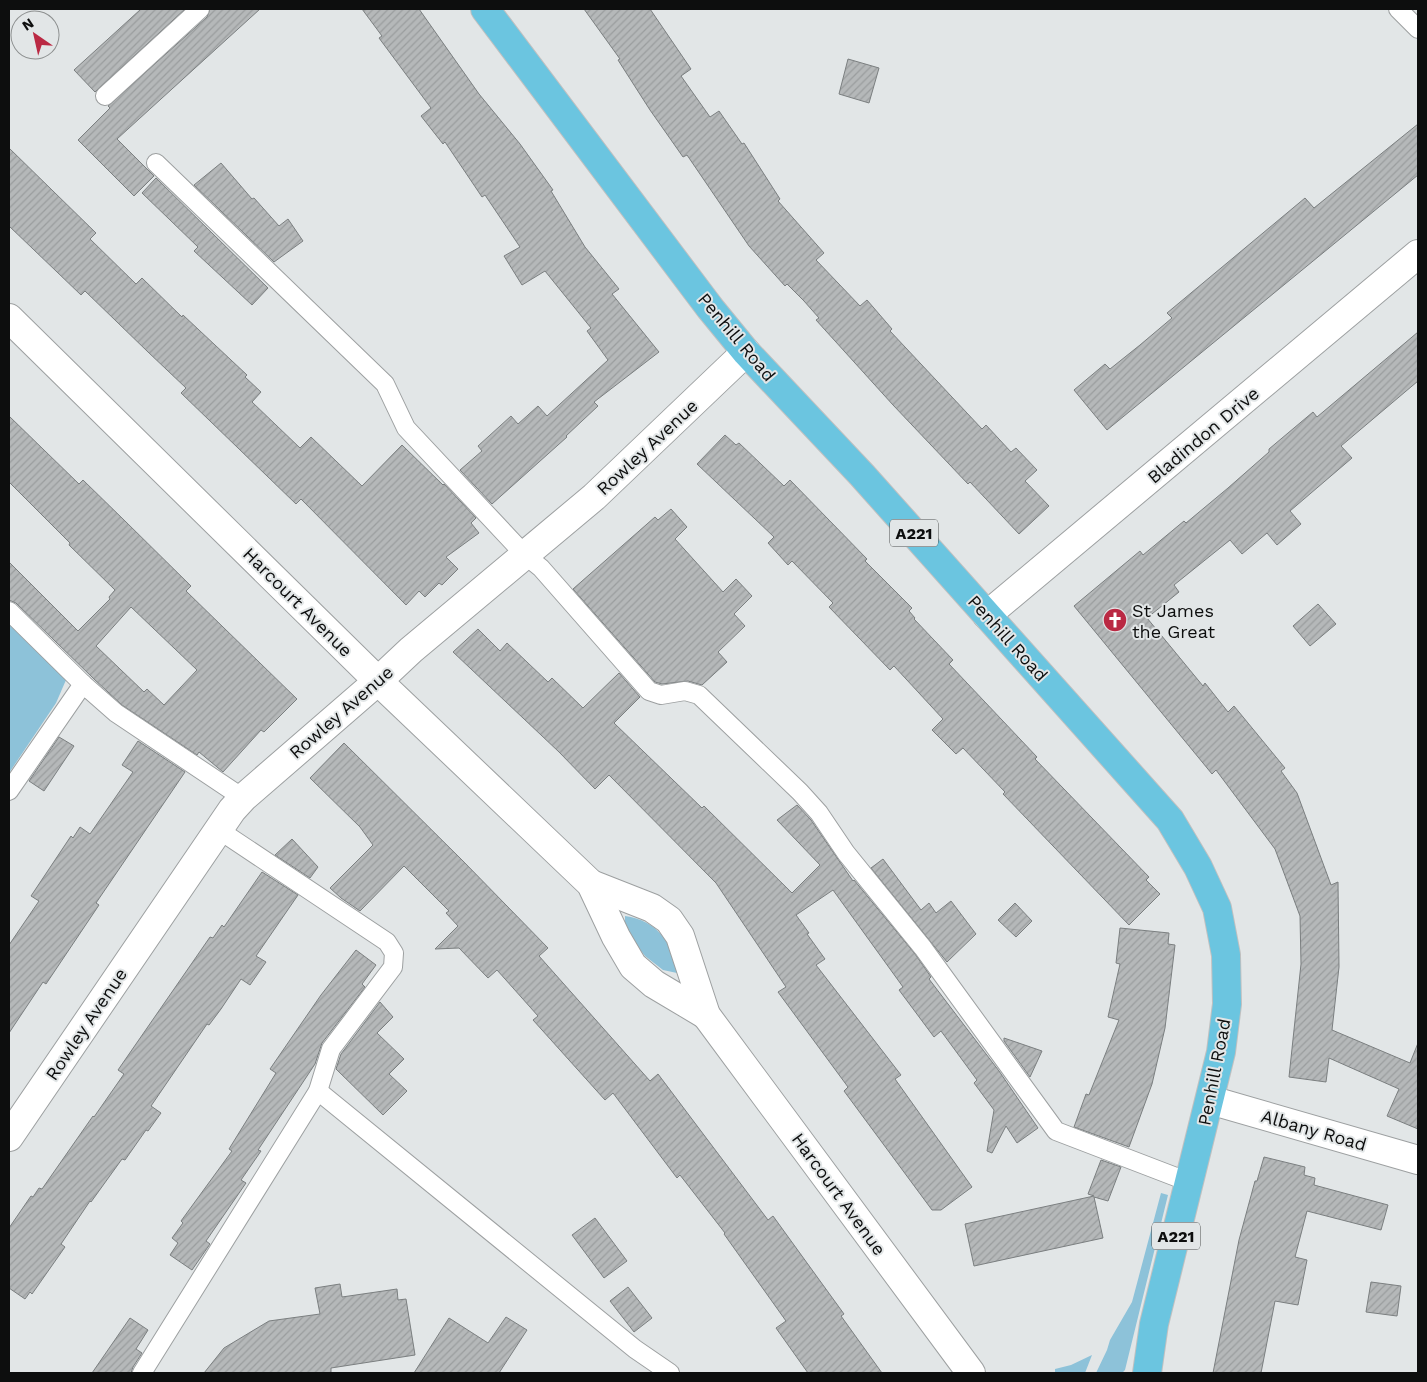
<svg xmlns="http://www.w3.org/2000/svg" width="1427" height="1382" font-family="'Work Sans',sans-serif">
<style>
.green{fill:#8dc2d9}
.building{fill:url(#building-hatch);stroke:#7b7f80;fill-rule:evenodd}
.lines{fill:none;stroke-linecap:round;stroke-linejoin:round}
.lane-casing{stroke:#9da0a1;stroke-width:20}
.street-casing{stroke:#9da0a1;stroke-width:30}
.primary-casing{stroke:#c0c0c0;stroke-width:30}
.lane{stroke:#fff;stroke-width:18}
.street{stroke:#fff;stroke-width:28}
.primary{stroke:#6bc5e0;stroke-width:28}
.labels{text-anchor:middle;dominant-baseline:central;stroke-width:4;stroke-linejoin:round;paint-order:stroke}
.shield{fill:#e2e6e7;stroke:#4d4f4f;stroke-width:1}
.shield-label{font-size:16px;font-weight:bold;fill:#0d0e0e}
.street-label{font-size:18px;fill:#0d0e0e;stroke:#e2e6e7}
.poi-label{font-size:18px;fill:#0d0e0e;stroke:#e2e6e7;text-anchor:start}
</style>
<defs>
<pattern id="building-hatch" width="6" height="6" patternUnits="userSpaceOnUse" patternTransform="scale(1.25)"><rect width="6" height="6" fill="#b5b8b9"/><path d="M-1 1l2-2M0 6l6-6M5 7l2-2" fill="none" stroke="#9a9d9e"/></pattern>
</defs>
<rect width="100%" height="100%" fill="#e2e6e7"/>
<g class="green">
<polygon points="9,624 66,680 56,703 9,773"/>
<path d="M625 916C657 921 672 941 677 973L663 970 645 956 625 930Z"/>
<polygon points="1161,1193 1168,1195 1125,1370 1122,1373 1096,1373 1107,1350 1110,1340 1132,1302"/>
<polygon points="1092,1355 1085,1373 1055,1373 1055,1369 1071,1365"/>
</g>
<g class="building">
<polygon points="141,9 185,9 95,92 74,70"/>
<polygon points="210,9 260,9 117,139 154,176 134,196 78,140 110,108 108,106 207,17"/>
<polygon points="362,9 419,9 479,94 520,144 553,190 551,191 585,247 619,289 612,294 659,352 594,402 598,406 566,436 567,437 492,504 460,470 482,451 478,446 511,416 518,424 538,406 547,416 608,360 587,331 591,328 545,271 522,285 504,256 520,247 485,195 482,197 445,142 443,144 421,116 431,108 379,38 382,36"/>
<polygon points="584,9 650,9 691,69 681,76 710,117 719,111 742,144 744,143 780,199 778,201 824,253 816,260 860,306 867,300 892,329 890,331 982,429 986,425 1011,452 1016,448 1037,470 1025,481 1049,506 1019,534 970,482 968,484 893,405 816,320 819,318 804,301 787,284 785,286 749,246 687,155 683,157 650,110 618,60 620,59"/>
<polygon points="848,59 879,68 869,103 839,94"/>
<polygon points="1418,124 1418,175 1107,430 1074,390 1105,364 1110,369 1140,345 1172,318 1167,313 1305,198 1314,208"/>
<polygon points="9,148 96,233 90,239 136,284 142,278 182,317 183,315 247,375 245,377 261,392 252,402 300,448 311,437 362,486 402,445 443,485 444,484 476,518 471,523 479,533 446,557 458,569 442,585 439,583 425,597 419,591 406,605 301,499 296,504 181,393 186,388 148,352 85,291 81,295 9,226"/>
<polygon points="221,163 252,199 254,198 279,226 288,219 303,241 274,262 194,185"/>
<polygon points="156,178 268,288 252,305 194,251 198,247 142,193"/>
<polygon points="1418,332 1418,381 1341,446 1352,458 1290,511 1301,524 1277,545 1267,533 1242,554 1230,540 1174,585 1179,592 1147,618 1203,686 1205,683 1228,712 1234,706 1285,768 1281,771 1297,793 1331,885 1338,882 1339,967 1332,1030 1410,1063 1418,1043 1418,1129 1387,1116 1399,1089 1329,1058 1326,1082 1289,1077 1301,964 1300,916 1275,849 1216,770 1212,774 1074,606 1140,551 1143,555 1184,521 1186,523 1228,488 1269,452 1269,449 1313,412 1317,417"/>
<path d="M9 416 79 484 83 480 124 520 191 586 186 591 297 699 264 732 261 730 223 772 199 752 197 755 122 705 94 679 16 603 9 600V562L78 631 110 599 109 597 115 590 69 545 70 543 9 482ZM131 607 197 670 164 705 147 689 144 692 96 646Z"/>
<polygon points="725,435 736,445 739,443 784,486 790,480 867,559 865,561 912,608 909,611 915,618 914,619 953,660 949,664 1037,757 1035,759 1149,877 1146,880 1160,894 1129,925 1003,794 1005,792 963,748 956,754 932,730 943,719 894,666 890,670 829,607 833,603 792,561 788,565 768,543 774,537 697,464"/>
<polygon points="671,509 687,527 675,539 723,592 736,579 752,596 734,614 745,626 718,652 727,662 702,685 688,681 662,684 655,682 573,589 655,517 658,520"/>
<polygon points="1318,604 1336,624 1310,646 1293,626"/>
<polygon points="478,629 500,651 507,643 548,682 552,678 583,708 619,673 640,697 614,723 702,808 704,806 792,893 820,865 777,820 797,805 811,820 853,881 854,880 915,954 931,977 929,979 999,1071 1038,1128 1017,1143 1006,1126 992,1153 987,1151 994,1110 974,1083 977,1080 941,1031 934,1037 899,990 903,987 833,890 796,915 809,933 807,934 825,959 816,965 901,1075 895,1079 972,1187 941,1210 932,1210 844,1091 848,1087 778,992 786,987 716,883 609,775 595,789 559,752 453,652"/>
<polygon points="59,737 74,746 44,791 29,781"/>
<polygon points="138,741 185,772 96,903 99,905 46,984 43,982 9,1033 9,945 39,901 31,896 71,836 73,838 80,827 90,834 133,772 122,765"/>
<polygon points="344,743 463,861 548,948 539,956 650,1081 658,1074 768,1220 773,1216 844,1314 841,1316 882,1373 808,1373 776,1328 786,1321 724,1234 725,1233 680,1175 677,1178 613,1093 605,1100 533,1020 538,1016 497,970 488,978 459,948 435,949 458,926 446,913 449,911 404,866 360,911 341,898 330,888 373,845 360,827 310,778"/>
<polygon points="292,839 318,867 310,878 275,855"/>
<polygon points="883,859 921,910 929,903 936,913 951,901 976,934 947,962 871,868"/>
<polygon points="262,872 298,895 256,956 266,962 250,985 241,979 221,1009 209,1025 207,1024 151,1106 161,1113 148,1131 146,1130 125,1160 122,1159 91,1202 90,1201 61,1244 65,1247 32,1294 30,1292 25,1299 9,1288 9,1228 31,1196 33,1197 39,1188 42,1189 93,1116 94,1117 124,1074 118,1070 210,937 213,938 222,925 224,927"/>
<polygon points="1015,903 1032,921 1016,937 998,920"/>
<polygon points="1120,928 1169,933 1168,944 1175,945 1165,1028 1152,1084 1129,1147 1074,1127 1086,1094 1089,1095 1119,1020 1108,1017 1120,964 1116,963"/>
<polygon points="356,950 376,965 362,984 365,987 322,1043 315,1064 258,1150 261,1151 241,1180 246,1183 206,1241 210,1244 192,1270 170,1255 178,1243 172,1238 183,1223 181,1221 232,1151 229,1149 276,1073 270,1069 321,995"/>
<polygon points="380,1002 393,1017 377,1033 404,1059 389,1074 407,1091 383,1115 336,1069 341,1054"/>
<polygon points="1004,1038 1042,1051 1030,1077 1004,1041"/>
<polygon points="1264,1157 1305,1167 1304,1175 1315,1178 1314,1185 1388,1205 1381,1230 1307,1211 1295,1257 1307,1260 1298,1305 1275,1301 1261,1373 1213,1373 1239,1240 1255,1181 1257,1181"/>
<polygon points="1101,1160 1121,1167 1108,1201 1094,1197 1103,1238 974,1266 965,1224 1094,1196 1088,1194"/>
<polygon points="595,1218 627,1261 604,1278 572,1235"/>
<polygon points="1371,1282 1401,1286 1397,1316 1366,1312"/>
<polygon points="340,1284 342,1297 397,1289 398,1300 406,1299 415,1355 331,1368 331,1373 204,1373 224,1348 269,1321 320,1314 315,1288"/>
<polygon points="628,1287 652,1318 634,1332 610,1301"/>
<polygon points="506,1317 527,1330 499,1373 414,1373 449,1318 488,1343"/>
<polygon points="130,1318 148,1330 136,1349 142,1353 133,1367 131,1373 92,1373"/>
</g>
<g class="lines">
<g class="lane-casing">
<g id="lane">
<polyline points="1398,9 1418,29"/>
<polyline points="105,96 200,9"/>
<polyline points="156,163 385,384 406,428 525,555 541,568 649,691 661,695 685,691 699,695 800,792 819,813 846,853 923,948 1056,1131 1189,1182"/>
<polyline points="9,611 83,684"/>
<polyline points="9,791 83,684 116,713 243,798"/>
<polyline points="318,1091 635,1349 670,1373"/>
<polyline points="142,1373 318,1091 331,1049 393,967 394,953 387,942 219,830"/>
</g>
</g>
<g class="street-casing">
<g id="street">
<polyline points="9,318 378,681 591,884 616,937 633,966 654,984 706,1015"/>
<polyline points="987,615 1418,254"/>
<polyline points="591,884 652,908 669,920 680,936 706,1015 971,1373"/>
<polyline points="1210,1100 1418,1160"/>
<polyline points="9,1137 232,810 243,798 378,681 411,650 594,497 746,352"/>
</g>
</g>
<g class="primary-casing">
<polyline id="primary" points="485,9 710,308 746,352 862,475 1170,820 1198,867 1217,908 1226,955 1227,1004 1221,1052 1154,1324 1147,1373"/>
</g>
<use href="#lane" class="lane"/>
<use href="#street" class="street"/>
<use href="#primary" class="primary"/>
</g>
<defs>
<g id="church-disc" transform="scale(1.25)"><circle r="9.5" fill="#ba2943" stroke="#e2e6e7"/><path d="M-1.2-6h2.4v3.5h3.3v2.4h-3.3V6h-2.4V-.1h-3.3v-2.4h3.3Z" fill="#fff"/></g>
</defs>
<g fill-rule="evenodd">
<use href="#church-disc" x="1115" y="620"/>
</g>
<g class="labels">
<g class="shield">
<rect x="890" y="519.5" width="48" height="27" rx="4"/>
<rect x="1152" y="1222.5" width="48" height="27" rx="4"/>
</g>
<g class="shield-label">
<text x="914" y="533">A221</text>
<text x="1176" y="1236">A221</text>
</g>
<g class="street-label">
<text transform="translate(737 337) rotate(50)">Penhill Road</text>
<text transform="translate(1203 435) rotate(-40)">Bladindon Drive</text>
<text transform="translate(647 447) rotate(-43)">Rowley Avenue</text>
<text transform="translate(298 602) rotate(45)">Harcourt Avenue</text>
<text transform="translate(1008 638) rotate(48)">Penhill Road</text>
<text transform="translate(341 712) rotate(-41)">Rowley Avenue</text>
<text transform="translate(86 1024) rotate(-56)">Rowley Avenue</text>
<text transform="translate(1214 1072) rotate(-79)">Penhill Road</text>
<text transform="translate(1314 1130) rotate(16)">Albany Road</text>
<text transform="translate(839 1194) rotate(54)">Harcourt Avenue</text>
</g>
<g class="poi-label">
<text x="1132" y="610">St James<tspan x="1132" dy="21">the Great</tspan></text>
</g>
</g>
<rect width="1427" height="1382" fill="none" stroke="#0d0e0e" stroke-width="20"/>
<g transform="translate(35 35) rotate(326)"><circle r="24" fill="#e2e6e7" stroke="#8d9090"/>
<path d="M0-4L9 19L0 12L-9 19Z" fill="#ba2943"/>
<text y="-8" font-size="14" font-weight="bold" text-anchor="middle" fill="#0d0e0e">N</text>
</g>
</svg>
